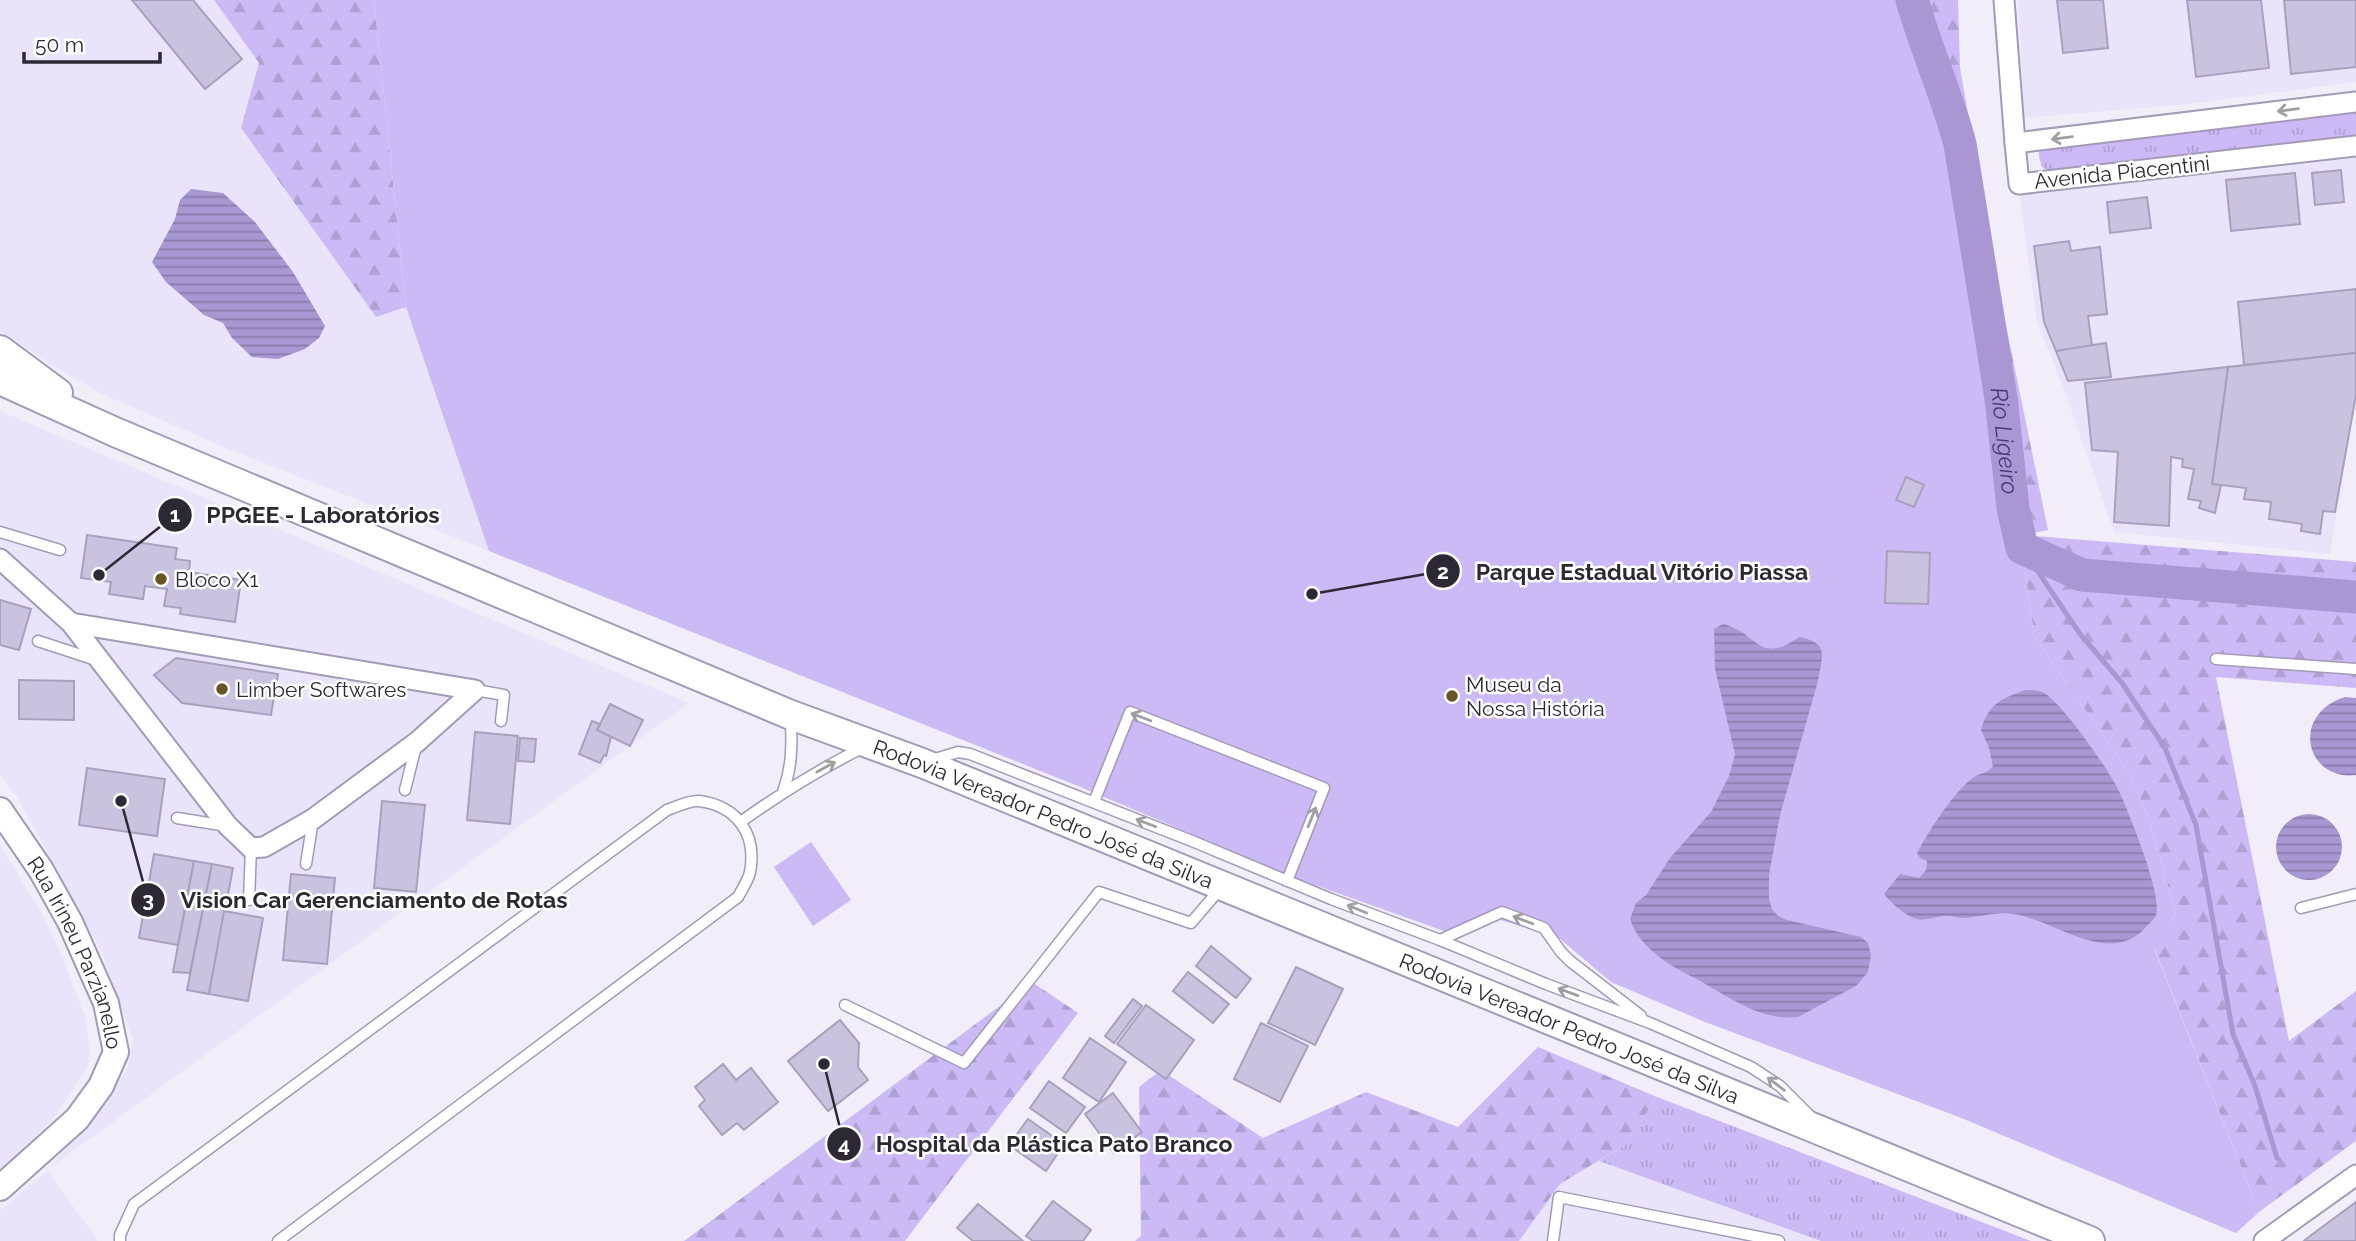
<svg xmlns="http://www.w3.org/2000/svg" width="2356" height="1241" font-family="Raleway,sans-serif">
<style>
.built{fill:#e9e4fa}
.grass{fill:url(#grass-tufts)}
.forest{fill:url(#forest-firs)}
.green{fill:#cbbaf5}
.water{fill:url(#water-rules)}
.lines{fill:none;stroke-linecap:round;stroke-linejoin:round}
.stream{stroke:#a897d2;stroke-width:5}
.river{stroke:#a897d2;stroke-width:33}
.building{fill:#cac3e0;stroke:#a8a1bd;stroke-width:2}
.service-casing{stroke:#a29ab6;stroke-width:13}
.minor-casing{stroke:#a29ab6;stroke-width:23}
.tertiary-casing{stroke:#a29ab6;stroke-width:28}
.secondary-casing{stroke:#a29ab6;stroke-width:32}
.service{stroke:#fff;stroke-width:10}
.minor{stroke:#fff;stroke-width:19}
.tertiary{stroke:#fff;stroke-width:24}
.secondary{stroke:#fff;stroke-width:28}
.oneway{stroke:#a09fa4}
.poi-dot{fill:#695524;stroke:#fff;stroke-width:2.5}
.labels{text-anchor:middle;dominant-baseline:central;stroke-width:5;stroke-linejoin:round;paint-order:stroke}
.street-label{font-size:21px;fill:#2c2935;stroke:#fff}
.poi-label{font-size:21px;fill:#2c2935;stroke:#fff;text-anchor:start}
.water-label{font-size:23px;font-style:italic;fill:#4f367e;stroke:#fff}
.leader{fill:none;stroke:#2c2935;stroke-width:2.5}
.callout-dot{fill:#2c2935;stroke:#fff;stroke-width:2.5}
.mark-label{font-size:21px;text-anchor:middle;font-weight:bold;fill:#fff}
.callout-label{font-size:23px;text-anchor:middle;font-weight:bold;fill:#2c2935;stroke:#fff;stroke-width:5;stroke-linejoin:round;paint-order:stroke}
</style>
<defs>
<pattern id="grass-tufts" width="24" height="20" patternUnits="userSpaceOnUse" patternTransform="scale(1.75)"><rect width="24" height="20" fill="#cbbaf5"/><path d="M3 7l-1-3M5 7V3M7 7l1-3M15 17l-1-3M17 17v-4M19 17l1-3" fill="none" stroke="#aea0d3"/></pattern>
<pattern id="forest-firs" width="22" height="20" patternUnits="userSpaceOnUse" patternTransform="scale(1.75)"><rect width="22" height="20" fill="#cbbaf5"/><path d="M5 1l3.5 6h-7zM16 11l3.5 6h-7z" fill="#aea0d3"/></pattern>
<pattern id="water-rules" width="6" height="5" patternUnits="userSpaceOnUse" patternTransform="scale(1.75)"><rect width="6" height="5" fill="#a897d2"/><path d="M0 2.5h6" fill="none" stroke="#897bab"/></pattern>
</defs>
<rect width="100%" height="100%" fill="#f1eefa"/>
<g class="built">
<polygon points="0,0 214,0 260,63 241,129 376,317 406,307 489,551 228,449 100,393 50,364 0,331"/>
<polygon points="2018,0 2356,0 2356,82 2189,104 2024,118"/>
<polygon points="2356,158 2356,398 2330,554 2114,532 2063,387 2037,322 2019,193 2218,174"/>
<polygon points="0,411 689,703 47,1170 98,1241 0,1241 0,1210 47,1171 105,1104 128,1067 133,1040 101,950 17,797 0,775"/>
<polygon points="0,845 41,912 59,949 86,1019 90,1054 88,1067 55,1117 0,1170"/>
<polygon points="1599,1161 1821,1241 1519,1241 1560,1184"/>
</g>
<g class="grass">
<polygon points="2356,111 2356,137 2055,174 2042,167 2039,157 2039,148"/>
<polygon points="1657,1097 2031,1241 1821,1241 1599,1161 1625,1145"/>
</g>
<g class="forest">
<polygon points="214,0 374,0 406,307 376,317 241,128 259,63"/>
<polygon points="1912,0 1958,0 1960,68 2002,306 2048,530 2023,535 2356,562 2356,688 2216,677 2289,1041 2356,991 2356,1141 2259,1212 2154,947 2176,914 2149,819 2131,776 2034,636 2022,548 2013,508 1953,119 1922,37"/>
<polygon points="1032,982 1078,1013 905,1241 684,1241"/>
<polygon points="1538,1047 1657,1097 1625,1145 1560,1184 1519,1241 1135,1241 1141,1236 1139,1087 1161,1070 1263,1138 1366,1092 1458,1127"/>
</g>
<g class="green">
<path d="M374 0H1912C1926 49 1947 95 1960 144L2001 398 2013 508 2022 548 2034 636 2131 776 2149 819 2176 914 2154 948 2259 1212 2236 1233 1959 1117 1705 1022 1611 982 1559 938 1494 918 1458 936 1298 879 1078 786 489 551 406 307Z"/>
<polygon points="811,842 851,900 813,926 774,867"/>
</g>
<g class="water">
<polygon points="191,189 223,193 255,222 293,272 325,326 319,338 305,349 278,359 252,357 232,338 223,323 204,315 166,282 152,262 175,219 180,200"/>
<path d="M1723 624C1759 633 1758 666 1799 637 1830 643 1822 655 1818 681L1780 815 1769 875V899L1772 909 1778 916 1787 920 1861 937 1868 943 1871 955 1868 972 1856 986 1798 1017C1762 1021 1732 999 1702 982 1685 973 1666 964 1651 950 1642 942 1634 931 1630 919L1636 903 1646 895 1670 858 1711 812 1729 776 1735 754 1715 669 1714 629Z"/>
<path d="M2026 690C2030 690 2037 690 2042 692 2060 699 2111 773 2120 793 2129 814 2163 895 2156 915 2155 918 2149 924 2146 927 2108 970 2050 915 2006 913 1992 913 1978 917 1964 918 1957 918 1950 915 1943 916 1936 917 1923 921 1917 919 1904 915 1892 904 1884 894L1900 874 1919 878 1926 870 1927 861 1920 858 1917 853C1930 829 1950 798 1970 780 1977 773 1986 775 1993 766L1989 748 1981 730C1988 704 2002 698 2026 690Z"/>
<path d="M2345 697 2356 698V775C2305 781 2290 714 2345 697Z"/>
<circle cx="2309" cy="847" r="33"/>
</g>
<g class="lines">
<polyline class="stream" points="2022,548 2080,634 2122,683 2165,748 2196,825 2233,1034 2255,1086 2277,1158"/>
<path class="river" id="s1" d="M1912 0C1926 49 1947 95 1960 144L2001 398 2013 508 2022 548 2082 575 2356 597"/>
</g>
<g class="building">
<polygon points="132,0 193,0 242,59 205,89"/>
<polygon points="2057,0 2103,0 2108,48 2063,53"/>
<polygon points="2187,0 2261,0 2269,68 2196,77"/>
<polygon points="2284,0 2356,0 2356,67 2291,74"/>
<polygon points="2341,170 2344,202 2315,205 2312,173"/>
<polygon points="2295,173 2300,224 2231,231 2226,180"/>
<polygon points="2147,197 2151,228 2110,233 2107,202"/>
<polygon points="2069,241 2071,251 2100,247 2107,314 2088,316 2092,346 2056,351 2044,322 2034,246"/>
<polygon points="2356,289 2356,353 2244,365 2238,302"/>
<polygon points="2106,343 2111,377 2068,381 2056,351"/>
<polygon points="2356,353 2356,395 2335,512 2323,511 2320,534 2301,531 2302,524 2269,519 2271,502 2244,499 2246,488 2212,484 2228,367"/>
<polygon points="2228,367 2212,484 2221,485 2215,513 2199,508 2201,501 2188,499 2194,469 2182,467 2183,459 2171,457 2169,526 2114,522 2118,452 2092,450 2085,383"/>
<polygon points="1906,477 1924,485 1914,507 1896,500"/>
<polygon points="87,535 177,548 175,559 190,561 189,572 241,580 235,622 180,614 181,608 164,606 167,589 145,586 143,599 109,594 111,582 81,578"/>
<polygon points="1887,551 1930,553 1928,604 1885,603"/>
<polygon points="0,600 31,609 19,650 0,645"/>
<polygon points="176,658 278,674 271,715 182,703 154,675"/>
<polygon points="19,680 74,681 74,720 19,719"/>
<polygon points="610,704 643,720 630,746 597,730"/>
<polygon points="592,721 600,724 597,730 611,737 606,756 604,755 600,763 579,754"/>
<polygon points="475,732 518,736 510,824 467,820"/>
<polygon points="520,738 536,739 534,762 518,761"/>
<polygon points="87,768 165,779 157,836 79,825"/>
<polygon points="382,801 425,805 416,892 374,888"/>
<polygon points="154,854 194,861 178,945 139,938"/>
<polygon points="194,861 212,864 190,973 173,972"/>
<polygon points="212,864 233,868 209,994 187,990"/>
<polygon points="291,874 335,878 327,964 283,960"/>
<polygon points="224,911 263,918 248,1001 209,994"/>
<polygon points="1211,946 1251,979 1236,998 1196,966"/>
<polygon points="1296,967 1343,989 1315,1045 1268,1023"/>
<polygon points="1188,972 1229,1004 1213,1023 1173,991"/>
<polygon points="1133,999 1142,1006 1114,1043 1105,1036"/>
<polygon points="1146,1005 1194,1040 1166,1079 1117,1044"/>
<polygon points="840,1020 859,1043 858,1067 868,1080 828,1111 788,1061"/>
<polygon points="1261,1023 1308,1046 1280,1102 1234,1079"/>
<polygon points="1090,1038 1126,1062 1099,1102 1063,1078"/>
<polygon points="723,1064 736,1080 751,1068 778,1102 744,1130 737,1123 722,1135 699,1106 705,1100 695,1087"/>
<polygon points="1049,1081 1085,1107 1066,1133 1030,1108"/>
<polygon points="1113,1093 1142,1132 1114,1153 1085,1114"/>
<polygon points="1028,1119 1064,1144 1046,1171 1009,1145"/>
<polygon points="1053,1201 1091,1230 1083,1241 1033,1241 1026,1236"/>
<polygon points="2356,1202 2356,1241 2304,1241 2310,1236"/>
<polygon points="978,1204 1023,1241 973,1241 957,1228"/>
</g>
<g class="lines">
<g class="service-casing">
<g id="service">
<polyline points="0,532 60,550"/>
<polyline points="38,641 96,660"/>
<polyline points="2216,659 2356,669"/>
<polyline points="475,690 504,695 501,721"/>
<polyline points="932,760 958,752 970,754 1192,841 1331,899 1440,940 1546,984 1650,1023 1751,1067 1780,1086 1810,1116"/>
<polyline points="405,790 416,746"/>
<path d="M783 792C792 767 792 746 791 720"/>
<polyline points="1094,802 1130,712 1324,788 1287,881"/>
<polyline points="177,818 227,826"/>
<path d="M742 821C781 793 820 769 864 747"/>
<polyline points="306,864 313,820"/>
<polyline points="249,900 251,848"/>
<polyline points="2301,908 2356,894"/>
<polyline points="1440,940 1502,912 1544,928 1561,952 1570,961 1641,1016"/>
<polyline points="845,1005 964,1063 1099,892 1191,923 1220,889"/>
<path d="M120 1241V1235L134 1204 667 810C676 807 689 800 699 801 738 806 757 835 750 872 748 881 742 889 738 897L278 1241"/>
<polyline points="1553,1241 1559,1197 1779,1241"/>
</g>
</g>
<g class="minor-casing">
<g id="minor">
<polyline points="2004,0 2015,143"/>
<polyline points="2356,102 2015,143 2019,184 2356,146"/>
<polyline points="0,559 71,623 228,826 251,848 264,847 313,819 417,742 475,690 71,623"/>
<polyline points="2264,1241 2356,1175"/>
</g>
</g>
<g class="tertiary-casing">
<g id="tertiary">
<path id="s2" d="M0 810 41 870 70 922 106 1003 116 1052 101 1086 77 1119 0 1188"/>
</g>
</g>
<g class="secondary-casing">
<g id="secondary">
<polyline points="0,350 58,393"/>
<path id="s3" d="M0 380 115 432 791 715 922 763 2090 1241"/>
</g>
</g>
<use href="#service" class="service"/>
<use href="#minor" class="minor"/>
<use href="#tertiary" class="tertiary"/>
<use href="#secondary" class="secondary"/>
</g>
<defs><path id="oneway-shaft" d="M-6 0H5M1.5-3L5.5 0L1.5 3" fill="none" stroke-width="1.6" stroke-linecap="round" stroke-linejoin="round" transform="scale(1.75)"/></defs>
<g class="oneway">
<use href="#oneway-shaft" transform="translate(2288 110) rotate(173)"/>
<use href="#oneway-shaft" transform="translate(2062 138) rotate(173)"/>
<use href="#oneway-shaft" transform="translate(1141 717) rotate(-159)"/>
<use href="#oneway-shaft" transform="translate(826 767) rotate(-29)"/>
<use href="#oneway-shaft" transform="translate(1312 817) rotate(-68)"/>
<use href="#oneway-shaft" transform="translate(1146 823) rotate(-159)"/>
<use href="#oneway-shaft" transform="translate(1357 909) rotate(-158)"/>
<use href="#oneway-shaft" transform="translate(1523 920) rotate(-159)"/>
<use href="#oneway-shaft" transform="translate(1568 992) rotate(-160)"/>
<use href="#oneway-shaft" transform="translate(1776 1084) rotate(-143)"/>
</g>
<g class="poi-dot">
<circle cx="161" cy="579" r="7"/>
<circle cx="222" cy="689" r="7"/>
<circle cx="1452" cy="696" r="7"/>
</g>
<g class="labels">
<g class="street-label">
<text transform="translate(2122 172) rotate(-6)">Avenida Piacentini</text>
<text stroke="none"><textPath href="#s3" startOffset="1130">Rodovia Vereador Pedro José da Silva</textPath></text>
<text stroke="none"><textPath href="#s2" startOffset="163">Rua Irineu Parzianello</textPath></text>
<text stroke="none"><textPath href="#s3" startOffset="1698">Rodovia Vereador Pedro José da Silva</textPath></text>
</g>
<g class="poi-label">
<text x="175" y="579">Bloco X1</text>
<text x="1466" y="684">Museu da<tspan x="1466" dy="24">Nossa História</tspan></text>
<text x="236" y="689">Limber Softwares</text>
</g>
<g class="water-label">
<text stroke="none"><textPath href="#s1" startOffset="452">Rio Ligeiro</textPath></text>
</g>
</g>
<path class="leader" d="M99 575L175 515M1312 594L1443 571M121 801L148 900M824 1064L844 1144"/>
<g class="callout-dot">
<circle cx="99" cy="575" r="7"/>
<circle cx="1312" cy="594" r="7"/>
<circle cx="121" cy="801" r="7"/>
<circle cx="824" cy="1064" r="7"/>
<circle cx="175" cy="515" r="18"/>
<circle cx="1443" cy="571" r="18"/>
<circle cx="148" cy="900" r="18"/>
<circle cx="844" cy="1144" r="18"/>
</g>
<g class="mark-label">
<text x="175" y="522">1</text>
<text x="1443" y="579">2</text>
<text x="148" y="907">3</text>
<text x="844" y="1152">4</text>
</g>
<g class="callout-label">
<text x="323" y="523">PPGEE - Laboratórios</text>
<text x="1642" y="580">Parque Estadual Vitório Piassa</text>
<text x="374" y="908">Vision Car Gerenciamento de Rotas</text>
<text x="1054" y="1152">Hospital da Plástica Pato Branco</text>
</g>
<path d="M24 52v10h136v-10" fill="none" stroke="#2c2935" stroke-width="3.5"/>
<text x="35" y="52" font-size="21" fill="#2c2935" stroke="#ffffff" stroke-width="5" paint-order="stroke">50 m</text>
</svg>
